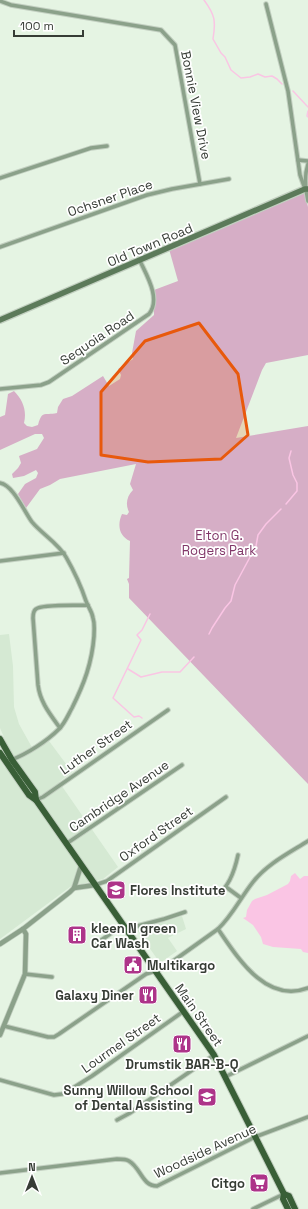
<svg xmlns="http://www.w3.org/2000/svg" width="308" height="1209" font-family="'Space Grotesk',sans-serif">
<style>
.built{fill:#d5e9d3}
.green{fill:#d6aec6}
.water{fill:#fac5e4}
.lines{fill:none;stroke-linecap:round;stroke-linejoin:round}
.stream{stroke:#fac5e4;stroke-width:1.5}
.minor-casing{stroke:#c2cfc0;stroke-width:5.5}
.tertiary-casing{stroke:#c2cfc0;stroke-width:6}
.secondary-casing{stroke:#c2cfc0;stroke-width:8}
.primary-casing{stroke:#c2cfc0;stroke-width:8}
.minor{stroke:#8ba18a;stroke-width:3.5}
.tertiary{stroke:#8ba18a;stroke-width:4.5}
.secondary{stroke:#5c7a5a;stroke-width:5.5}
.primary{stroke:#395f37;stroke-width:6}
.marked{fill:#e8590c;fill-opacity:0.2;stroke:#e8590c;stroke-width:3;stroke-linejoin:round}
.labels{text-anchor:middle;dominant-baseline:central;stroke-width:3.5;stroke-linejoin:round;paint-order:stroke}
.street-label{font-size:13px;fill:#363c35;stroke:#fff}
.park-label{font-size:13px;fill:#813668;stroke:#fff}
.poi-label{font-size:13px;font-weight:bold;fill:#363c35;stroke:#fff;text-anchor:start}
</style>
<rect width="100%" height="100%" fill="#e5f4e3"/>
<g class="built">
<polygon points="9,634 13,666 14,707 19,724 34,751 49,741 72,772 59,782 118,867 103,879 70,887 0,939 0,760 5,768 19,764 12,756 0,728 0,635"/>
<polygon points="182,916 186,929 168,938 177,951 160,963 137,930"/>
</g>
<path class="green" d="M304 190 308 207V355L266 363 262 370 236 438 308 426V784L129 598V584L127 579 129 578 130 541C119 536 117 525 122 514L127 515 129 512C125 504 127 496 133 490L130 484 136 464 60 479 50 485 40 489 26 508 18 494 25 484 36 478 38 473 36 470 24 476 13 478 12 474 18 468 21 463 19 456 37 449 44 438 42 434H35L0 450V417L5 415 8 394 14 391C23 400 27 411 24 423L27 426 32 427 38 425C42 409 45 416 57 413L58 407 63 399 72 396 103 376 109 386 120 379 121 375 118 369 133 359 132 353 136 331 154 315V290L178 281 169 249Z"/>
<polygon class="water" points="295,873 300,879 304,876 308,876 308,953 303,952 301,949 273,947 263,944 261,937 253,925 243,918 246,917 247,910 252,901 255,899 267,895 288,884 290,881 291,876"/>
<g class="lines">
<g class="stream">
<path d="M204 0C215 15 216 21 213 39L221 53 225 57 231 70 241 78 250 77 258 74 265 77 272 76 277 79 282 84"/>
<polyline points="293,91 308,107"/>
<polyline points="308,111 307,116 308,117"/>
<polyline points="286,504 297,491 297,483 293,475 289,458 291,451"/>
<polyline points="209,634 212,628 225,608 231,601 235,585 256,546 258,535 266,524 281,509"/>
<polyline points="128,669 141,677 162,672 180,672 194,657"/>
<polyline points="142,718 139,716 134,717 113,698 141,640 137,635 142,630 150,614"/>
</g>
<g class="minor-casing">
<g id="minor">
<polyline points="0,1 11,5 161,30 175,45 200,184"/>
<polyline points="266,4 288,91 300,175 305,189"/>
<polyline points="298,160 308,161"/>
<path d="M308 164C304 176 305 188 308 201"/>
<polyline points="0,178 91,148 107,146"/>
<polyline points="0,247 147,195 172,189 229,179"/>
<path d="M0 389 41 385 49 382 149 314C161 299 147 276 140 261"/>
<path d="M0 483C13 485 24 511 32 522 42 534 58 543 66 557 74 571 81 586 86 601 88 607 92 611 93 618 95 624 94 630 94 636 92 663 84 684 72 708 68 715 65 723 59 729 47 741 27 754 11 760"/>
<polyline points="0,561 64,553"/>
<path d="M60 728C50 714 40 702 38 685L33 618C33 615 33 611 36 609 42 604 78 606 88 605"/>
<polyline points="36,800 43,797 168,710"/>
<polyline points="66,844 182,765"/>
<polyline points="95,885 107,881 226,797"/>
<polyline points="226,887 241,898"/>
<path d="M218 894C230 886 235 869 238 855"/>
<polyline points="126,929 164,919 185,912"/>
<path d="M218 929C238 958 266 1004 308 988"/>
<polyline points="97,943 123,925"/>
<polyline points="25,974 52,977"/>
<path d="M4 1026 48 1037H54L59 1034 146 974 162 969 218 929C232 916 241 897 253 882 267 864 289 853 308 841"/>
<polyline points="225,1077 308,1036"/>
<polyline points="0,1080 54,1095 62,1094 68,1091 92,1076 184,1011"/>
<polyline points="117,1120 130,1113 214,1055"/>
<path d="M0 1173 117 1159C121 1159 126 1159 129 1161 141 1168 142 1186 157 1186L255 1137 308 1117"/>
<polyline points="253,1209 284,1194"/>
</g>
</g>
<g class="tertiary-casing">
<g id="tertiary">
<polyline points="74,888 95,885"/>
<polyline points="0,944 23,929 70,892 74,888 81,866"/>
<polyline points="0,1035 25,974 26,934 23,929"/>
</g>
</g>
<g class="secondary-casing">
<polyline id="secondary" points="0,320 305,189 308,189"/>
</g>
<g class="primary-casing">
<g id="primary">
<polyline points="0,739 12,760 35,792 36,800"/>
<polyline points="0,753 29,795 36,800 214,1055 284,1194 283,1199 288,1209"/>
<polyline points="284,1194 289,1196 295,1209"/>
</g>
</g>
<use href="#minor" class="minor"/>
<use href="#tertiary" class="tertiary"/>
<use href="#secondary" class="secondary"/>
<use href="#primary" class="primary"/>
</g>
<path class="marked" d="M199 323 238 374 248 435 221 459 148 462 101 455V392L145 341Z"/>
<defs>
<g id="school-square" transform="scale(1)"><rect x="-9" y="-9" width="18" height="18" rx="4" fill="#ad3489" stroke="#fff"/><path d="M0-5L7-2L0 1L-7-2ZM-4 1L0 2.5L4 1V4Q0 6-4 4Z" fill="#fff"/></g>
<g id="building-square" transform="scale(1)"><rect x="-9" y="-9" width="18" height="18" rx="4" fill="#ad3489" stroke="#fff"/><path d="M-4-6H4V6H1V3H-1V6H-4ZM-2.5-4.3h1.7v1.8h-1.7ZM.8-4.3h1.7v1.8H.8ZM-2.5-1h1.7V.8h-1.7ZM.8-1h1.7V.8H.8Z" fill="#fff"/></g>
<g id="civic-square" transform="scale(1)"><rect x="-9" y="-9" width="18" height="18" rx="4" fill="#ad3489" stroke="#fff"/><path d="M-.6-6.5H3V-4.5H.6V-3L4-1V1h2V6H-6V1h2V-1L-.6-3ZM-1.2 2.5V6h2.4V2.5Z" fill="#fff"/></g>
<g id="restaurant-square" transform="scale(1)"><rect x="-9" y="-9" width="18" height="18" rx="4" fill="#ad3489" stroke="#fff"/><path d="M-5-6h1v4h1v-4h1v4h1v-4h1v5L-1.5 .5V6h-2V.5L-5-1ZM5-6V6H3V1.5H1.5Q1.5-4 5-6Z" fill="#fff"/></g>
<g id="university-square" transform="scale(1)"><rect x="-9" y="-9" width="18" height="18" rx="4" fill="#ad3489" stroke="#fff"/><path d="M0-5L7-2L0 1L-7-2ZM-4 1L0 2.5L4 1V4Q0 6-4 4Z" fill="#fff"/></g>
<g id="supermarket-square" transform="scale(1)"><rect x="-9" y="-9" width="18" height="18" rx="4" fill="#ad3489" stroke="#fff"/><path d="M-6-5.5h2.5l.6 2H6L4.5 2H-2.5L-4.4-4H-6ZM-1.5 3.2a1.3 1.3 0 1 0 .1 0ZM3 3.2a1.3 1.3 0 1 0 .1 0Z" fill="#fff"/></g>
</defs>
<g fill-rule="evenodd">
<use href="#school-square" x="116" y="890"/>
<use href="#building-square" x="77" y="935"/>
<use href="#civic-square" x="133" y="965"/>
<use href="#restaurant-square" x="148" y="995"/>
<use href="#restaurant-square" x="182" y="1044"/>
<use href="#university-square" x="207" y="1097"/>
<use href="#supermarket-square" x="259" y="1183"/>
</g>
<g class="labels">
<g class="street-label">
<text transform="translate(196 105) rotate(79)">Bonnie View Drive</text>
<text transform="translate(110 198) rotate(-19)">Ochsner Place</text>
<text transform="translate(150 245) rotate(-23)">Old Town Road</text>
<text transform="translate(97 338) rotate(-34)">Sequoia Road</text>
<text transform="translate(96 747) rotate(-35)">Luther Street</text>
<text transform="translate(119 796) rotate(-34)">Cambridge Avenue</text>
<text transform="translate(156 834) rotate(-35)">Oxford Street</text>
<text transform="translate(199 1015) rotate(55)">Main Street</text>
<text transform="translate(121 1043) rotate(-35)">Lourmel Street</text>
<text transform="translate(205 1151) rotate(-25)">Woodside Avenue</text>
</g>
<g class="park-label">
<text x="219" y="535">Elton G.<tspan x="219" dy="15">Rogers Park</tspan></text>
</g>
<g class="poi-label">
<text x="130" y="890">Flores Institute</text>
<text x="91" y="928">kleen N green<tspan x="91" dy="15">Car Wash</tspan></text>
<text x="147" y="965">Multikargo</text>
<text x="134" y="995" text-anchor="end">Galaxy Diner</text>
<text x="182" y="1064" text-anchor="middle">Drumstik BAR-B-Q</text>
<text x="193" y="1090" text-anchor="end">Sunny Willow School<tspan x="193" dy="15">of Dental Assisting</tspan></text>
<text x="245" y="1183" text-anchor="end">Citgo</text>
</g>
</g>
<g transform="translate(32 1177)" stroke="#ffffff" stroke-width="3" paint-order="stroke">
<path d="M0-3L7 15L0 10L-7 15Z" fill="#363c35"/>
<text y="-6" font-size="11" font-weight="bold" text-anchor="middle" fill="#363c35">N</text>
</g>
<path d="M14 30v6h69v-6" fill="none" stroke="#363c35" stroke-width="2"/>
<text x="20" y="30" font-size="12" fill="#363c35" stroke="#ffffff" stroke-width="3" paint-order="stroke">100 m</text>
</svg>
